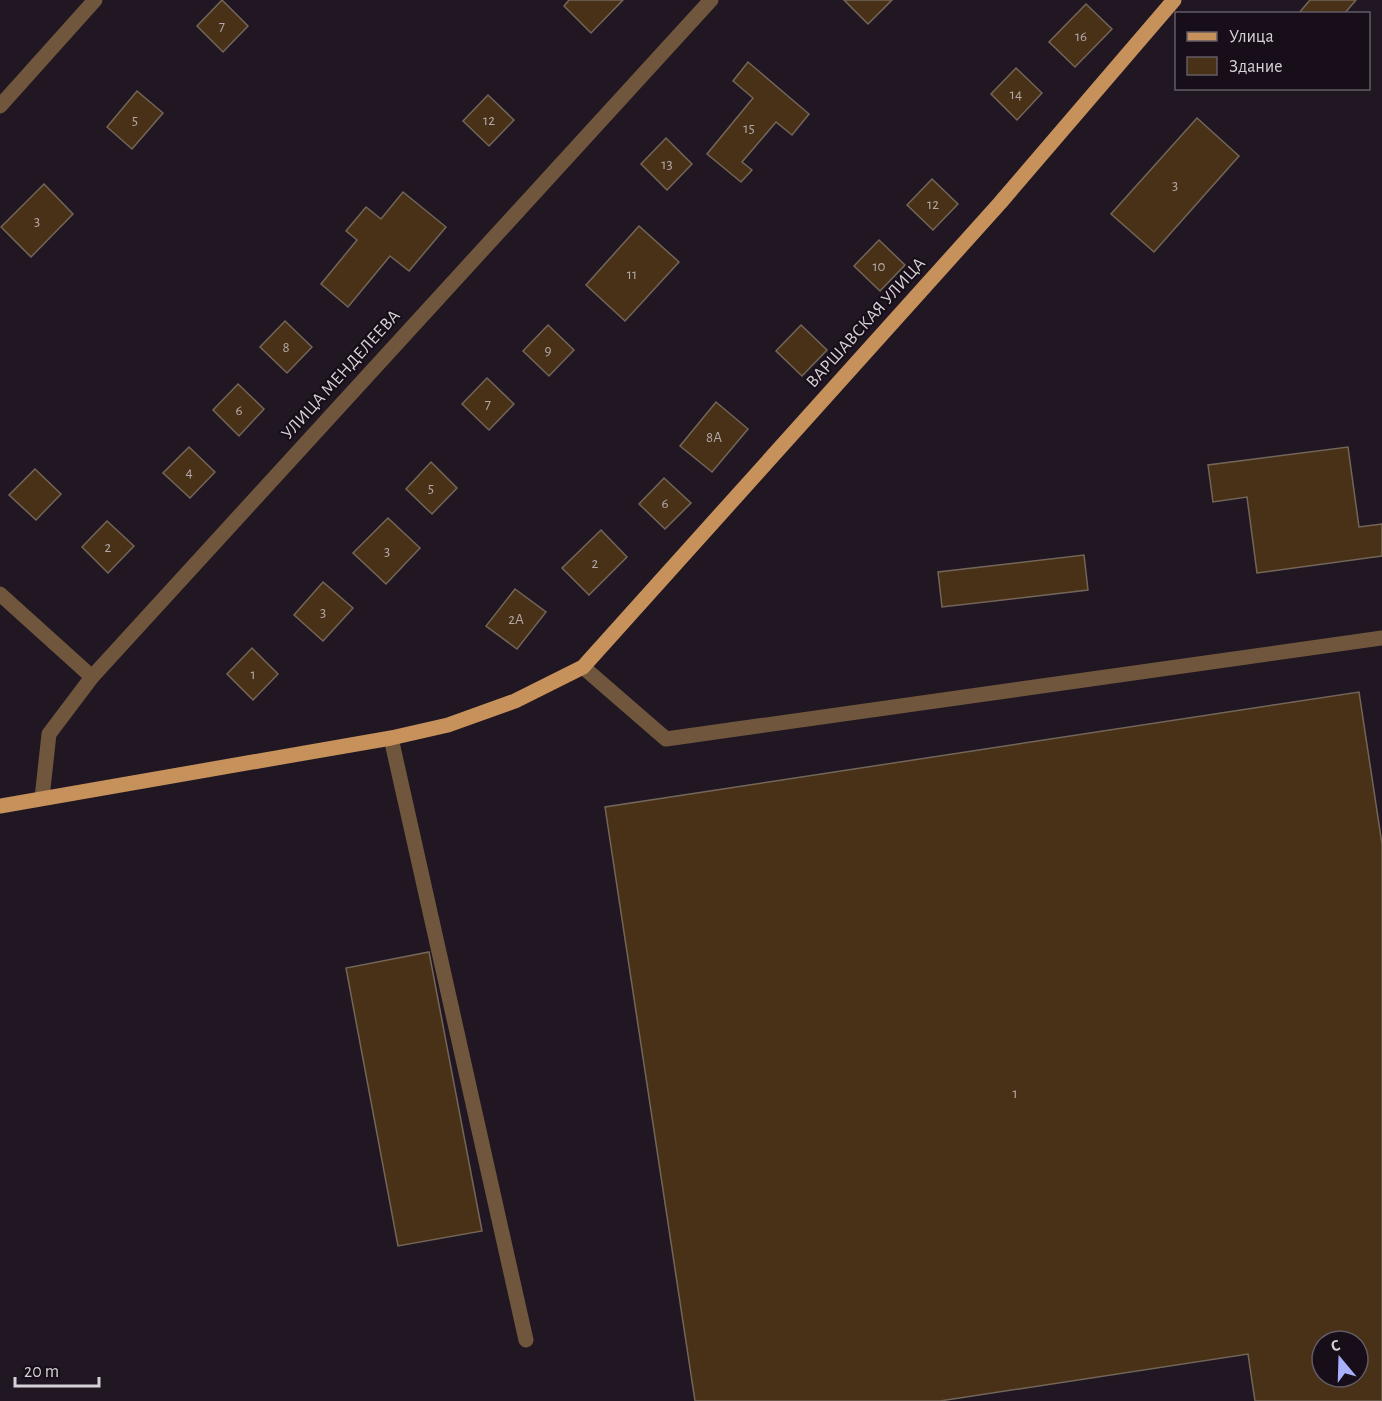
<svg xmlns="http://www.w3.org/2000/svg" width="1382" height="1401" font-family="'Alegreya Sans',sans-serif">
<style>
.building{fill:#483116;stroke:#736659;stroke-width:1.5;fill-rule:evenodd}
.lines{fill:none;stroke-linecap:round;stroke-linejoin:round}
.minor{stroke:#6f563c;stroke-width:15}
.major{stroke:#c6915a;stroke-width:15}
.labels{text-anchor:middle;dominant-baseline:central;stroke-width:4.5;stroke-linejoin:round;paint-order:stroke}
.number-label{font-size:15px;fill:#b2a8a8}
.street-label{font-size:18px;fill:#d6d0d8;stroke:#170e19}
</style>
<rect width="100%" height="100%" fill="#201723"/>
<g class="building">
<polygon points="222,0 248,26 223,52 197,26"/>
<polygon points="569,0 623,0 591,33 564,6"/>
<polygon points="844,0 892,0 868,24"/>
<polygon points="1310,0 1356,0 1344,14 1298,14"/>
<polygon points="1086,4 1112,29 1075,67 1049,42"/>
<polygon points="748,62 809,114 792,135 776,122 742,162 752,170 741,182 707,154 753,98 733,81"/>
<polygon points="1016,68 1042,93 1017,120 991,94"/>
<polygon points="137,91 163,113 132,149 107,127"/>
<polygon points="488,95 514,120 489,146 463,121"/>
<polygon points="1197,118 1239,156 1154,252 1111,214"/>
<polygon points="666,138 692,164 667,190 641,164"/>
<polygon points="932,179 958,204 933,230 907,205"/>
<polygon points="44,184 73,214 31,257 1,227"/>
<polygon points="403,192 446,227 409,271 390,256 348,307 321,284 357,240 346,231 366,207 381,219"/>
<polygon points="639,226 679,262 625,321 586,285"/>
<polygon points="879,240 905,265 880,291 854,266"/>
<polygon points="285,321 312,347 287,373 260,347"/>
<polygon points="548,325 574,350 549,376 523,351"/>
<polygon points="801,325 827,350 802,376 776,351"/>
<polygon points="487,378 514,404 489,430 462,404"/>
<polygon points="238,384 264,409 239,436 213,410"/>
<polygon points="716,402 748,429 712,472 680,446"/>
<polygon points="189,447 215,472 190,498 163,473"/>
<polygon points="1348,447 1359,527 1382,524 1382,556 1257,573 1247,497 1213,502 1208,465"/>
<polygon points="431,462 457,488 432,514 406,489"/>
<polygon points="35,469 61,494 36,520 9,495"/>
<polygon points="664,478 691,503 665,529 639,504"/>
<polygon points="388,518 420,548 386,584 353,553"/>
<polygon points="107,521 134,546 108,573 82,547"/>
<polygon points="601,530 627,557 589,595 562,568"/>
<polygon points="1084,555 1088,590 942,607 938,572"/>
<polygon points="323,582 353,608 323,641 294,615"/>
<polygon points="515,589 546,612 517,649 486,626"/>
<polygon points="252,648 278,674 253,700 227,674"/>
<path d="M1359 692 1382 844V1401H1255L1248 1354 940 1401H695L605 807ZM1322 1341H1358V1377H1322Z"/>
<polygon points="429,952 482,1231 398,1246 346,968"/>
</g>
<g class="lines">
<g class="minor">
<polyline points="0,106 95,0"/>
<polyline points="0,594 92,677"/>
<polyline points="583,667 666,739 1382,638"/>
<polyline points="391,738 526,1340"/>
<polyline points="42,798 49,734 92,677 711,0"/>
</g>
<polyline class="major" points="0,806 391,738 448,725 515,701 583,667 1000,203 1174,0"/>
</g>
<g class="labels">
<g class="number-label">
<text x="222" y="26">7</text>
<text x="1081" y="36">16</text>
<text x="1016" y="94">14</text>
<text x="135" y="120">5</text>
<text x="489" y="120">12</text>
<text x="749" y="128">15</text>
<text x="667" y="164">13</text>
<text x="1175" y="185">3</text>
<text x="933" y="204">12</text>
<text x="37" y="221">3</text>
<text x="879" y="266">10</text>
<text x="632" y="274">11</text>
<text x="286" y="347">8</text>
<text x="548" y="350">9</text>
<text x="488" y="404">7</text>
<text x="239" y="410">6</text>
<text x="714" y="437">8А</text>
<text x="189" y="472">4</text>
<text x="431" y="488">5</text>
<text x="665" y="503">6</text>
<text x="108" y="547">2</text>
<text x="387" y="551">3</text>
<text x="595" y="563">2</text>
<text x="323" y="612">3</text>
<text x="516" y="619">2А</text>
<text x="253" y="674">1</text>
<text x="1015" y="1093">1</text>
</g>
<g class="street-label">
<text transform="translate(866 323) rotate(-48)">ВАРШАВСКАЯ УЛИЦА</text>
<text transform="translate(341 375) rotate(-48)">УЛИЦА МЕНДЕЛЕЕВА</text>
</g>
</g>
<rect x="1175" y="12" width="195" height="78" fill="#170e19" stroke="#635c65" stroke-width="1.5"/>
<rect x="1187" y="32" width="30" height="9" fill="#c6915a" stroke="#635c65" stroke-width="1.5"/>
<text x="1229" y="42" font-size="18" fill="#d6d0d8">Улица</text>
<rect x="1187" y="57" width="30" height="18" fill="#483116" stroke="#635c65" stroke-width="1.5"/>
<text x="1229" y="72" font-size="18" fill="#d6d0d8">Здание</text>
<g transform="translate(1340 1359) rotate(341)"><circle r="28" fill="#170e19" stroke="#635c65" stroke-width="1.5"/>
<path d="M0-4.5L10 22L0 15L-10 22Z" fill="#a7b1fc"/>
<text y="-9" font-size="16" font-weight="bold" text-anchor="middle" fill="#d6d0d8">С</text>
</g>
<path d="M15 1377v9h84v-9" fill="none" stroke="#d6d0d8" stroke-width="3"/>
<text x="24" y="1377" font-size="18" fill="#d6d0d8" stroke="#170e19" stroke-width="4.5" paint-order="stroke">20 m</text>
</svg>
